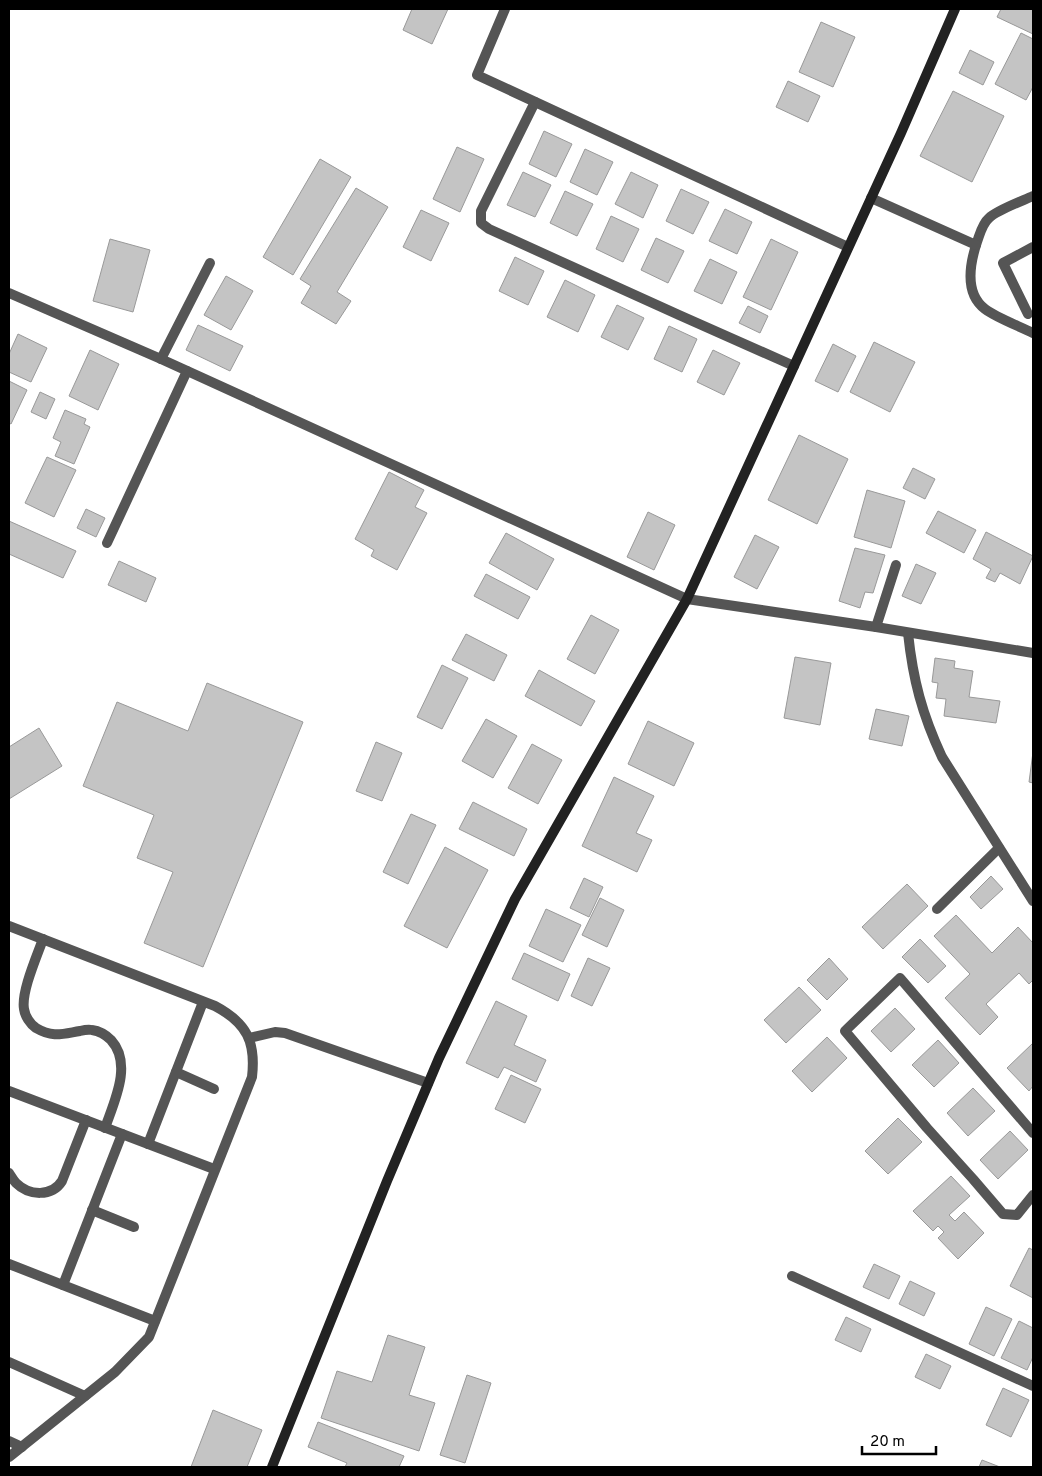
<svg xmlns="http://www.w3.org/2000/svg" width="1042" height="1476" font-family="Overpass,sans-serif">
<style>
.building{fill:#c4c4c4;stroke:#999}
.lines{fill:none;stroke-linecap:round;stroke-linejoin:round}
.lane{stroke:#555;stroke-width:10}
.street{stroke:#555;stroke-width:10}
.secondary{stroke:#222;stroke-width:10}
</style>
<rect width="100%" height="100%" fill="#fff"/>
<g class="building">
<polygon points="412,9 448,9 432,44 403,30"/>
<polygon points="1001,9 1033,9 1033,34 997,17"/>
<polygon points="821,22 855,37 833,87 799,72"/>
<polygon points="1021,33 1033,39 1033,87 1026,100 995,84"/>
<polygon points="970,50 994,62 983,85 959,73"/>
<polygon points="788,81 820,96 808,122 776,107"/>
<polygon points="953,91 1004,116 972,182 920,156"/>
<polygon points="544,131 572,144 556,177 529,164"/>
<polygon points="457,147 484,159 460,212 433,199"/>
<polygon points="585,149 613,162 597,195 570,182"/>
<polygon points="320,159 351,177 293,275 263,257"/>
<polygon points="523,172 551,185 535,217 507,205"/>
<polygon points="631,172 658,185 643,218 615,204"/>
<polygon points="356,188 388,207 337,292 351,301 336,324 301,303 311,286 300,279"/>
<polygon points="681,189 709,202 693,234 666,221"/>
<polygon points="565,191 593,204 577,236 550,223"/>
<polygon points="725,209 752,222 737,254 709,241"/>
<polygon points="421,210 449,223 431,261 403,247"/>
<polygon points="611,216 639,229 623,262 596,249"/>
<polygon points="656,238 684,251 668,283 641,270"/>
<polygon points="110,239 150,250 133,312 93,301"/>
<polygon points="771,239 798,252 771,310 743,297"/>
<polygon points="515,257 544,271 528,305 499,291"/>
<polygon points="710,259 737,272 722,304 694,291"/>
<polygon points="226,276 253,291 231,330 204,315"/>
<polygon points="565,280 595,295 578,332 547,317"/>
<polygon points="617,305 644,318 628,350 601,337"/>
<polygon points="748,306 768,316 760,333 739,323"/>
<polygon points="198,325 243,346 230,371 186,350"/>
<polygon points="669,326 697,339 682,372 654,359"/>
<polygon points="18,334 47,348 31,382 9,372 9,354"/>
<polygon points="874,342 915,362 890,412 850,392"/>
<polygon points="833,344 856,356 838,392 815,381"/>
<polygon points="90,350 119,364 98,410 69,396"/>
<polygon points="713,350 740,363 724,395 697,382"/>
<polygon points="9,381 27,390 11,424 9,423"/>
<polygon points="40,392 55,399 46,419 31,412"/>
<polygon points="65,410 86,419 84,424 90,427 74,464 55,456 61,442 53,438"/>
<polygon points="799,435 848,459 817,524 768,500"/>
<polygon points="47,457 76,470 54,517 25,503"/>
<polygon points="913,468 935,479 925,499 903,488"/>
<polygon points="389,472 424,490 415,507 427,513 397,570 371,556 374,550 355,539"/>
<polygon points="867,490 905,501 891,548 854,537"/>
<polygon points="86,509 105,518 96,537 77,528"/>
<polygon points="938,511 976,530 964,553 926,533"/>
<polygon points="648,512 675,525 654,570 627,557"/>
<polygon points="9,521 76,551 63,578 9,554"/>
<polygon points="986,532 1033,556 1020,584 1000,573 995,582 986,578 991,569 973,559"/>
<polygon points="506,533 554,559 537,590 489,563"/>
<polygon points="755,535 779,547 757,589 734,577"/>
<polygon points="855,548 885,555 873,593 865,592 860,608 839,601"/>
<polygon points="119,561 156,578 146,602 108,585"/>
<polygon points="916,564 936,573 921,604 902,596"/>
<polygon points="486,574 530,597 518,619 474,596"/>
<polygon points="591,615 619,630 595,674 567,659"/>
<polygon points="466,634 507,655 494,681 452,660"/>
<polygon points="795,657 831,663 820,725 784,718"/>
<polygon points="935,658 955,661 954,668 973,671 969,697 1000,701 996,723 944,716 946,699 936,698 938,683 932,682"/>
<polygon points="442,665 468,678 442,729 417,717"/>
<polygon points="539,670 595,701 581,726 525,696"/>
<polygon points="207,683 303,722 203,967 144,943 173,872 137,858 154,815 83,786 117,702 188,731"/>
<polygon points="876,709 909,716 902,746 869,739"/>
<polygon points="486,719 517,736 493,778 462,761"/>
<polygon points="648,721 694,743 674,786 628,764"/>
<polygon points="39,728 62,766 9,799 9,747"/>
<polygon points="376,742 402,753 382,801 356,791"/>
<polygon points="532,744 562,760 538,804 508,788"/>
<polygon points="1033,752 1033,783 1029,782"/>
<polygon points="614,777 654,796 636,833 652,840 637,872 582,846"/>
<polygon points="473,802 527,829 514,856 459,829"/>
<polygon points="411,814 436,825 408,884 383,872"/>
<polygon points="445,847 488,870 447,948 404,926"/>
<polygon points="991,876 1003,889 981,909 970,897"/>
<polygon points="584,878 603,887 589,917 570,908"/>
<polygon points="907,884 928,906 883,949 862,927"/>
<polygon points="600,898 624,910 607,947 582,935"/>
<polygon points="546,909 581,925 563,962 529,946"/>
<polygon points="956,915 992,953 1018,927 1033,943 1033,980 1029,984 1019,973 986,1004 998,1017 980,1035 945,998 970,974 934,936"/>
<polygon points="920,939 946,966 928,983 902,957"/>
<polygon points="524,953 570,974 558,1001 512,979"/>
<polygon points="588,958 610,968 592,1006 571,996"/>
<polygon points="829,958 848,979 827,1000 807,980"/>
<polygon points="799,987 821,1010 786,1043 764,1020"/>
<polygon points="496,1001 527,1016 514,1045 546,1060 536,1082 504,1067 498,1078 466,1063"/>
<polygon points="895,1008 915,1029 891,1052 871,1031"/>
<polygon points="827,1037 847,1058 812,1092 792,1071"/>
<polygon points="938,1040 959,1063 934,1087 912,1065"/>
<polygon points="1033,1043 1033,1086 1029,1091 1007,1068"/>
<polygon points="511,1075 541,1089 525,1123 495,1109"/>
<polygon points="973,1088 995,1111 968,1136 947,1113"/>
<polygon points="898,1118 922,1142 888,1174 865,1151"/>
<polygon points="1010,1131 1028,1150 998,1179 980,1160"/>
<polygon points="951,1176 970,1196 949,1215 955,1221 964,1212 984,1233 958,1259 938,1238 944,1232 938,1226 933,1231 913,1211"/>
<polygon points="1029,1248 1033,1250 1033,1298 1010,1286"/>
<polygon points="874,1264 900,1276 889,1299 863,1287"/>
<polygon points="910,1281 935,1293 924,1316 899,1304"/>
<polygon points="986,1307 1012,1319 994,1356 969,1344"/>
<polygon points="846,1317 871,1329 861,1352 835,1340"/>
<polygon points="1019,1321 1033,1328 1033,1357 1027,1370 1001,1358"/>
<polygon points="388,1335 425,1347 409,1395 435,1403 419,1451 321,1418 337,1371 372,1382"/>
<polygon points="926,1354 951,1366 940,1389 915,1377"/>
<polygon points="467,1375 491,1383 465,1463 440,1455"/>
<polygon points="1003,1388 1029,1400 1011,1437 986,1425"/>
<polygon points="213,1410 262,1430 247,1467 191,1467"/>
<polygon points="318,1422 404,1456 399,1467 345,1467 347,1463 308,1447"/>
<polygon points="982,1460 1000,1467 979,1467"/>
</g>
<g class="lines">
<g class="lane">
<path d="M1033 196C1022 201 997 210 989 218 982 224 980 234 977 242 970 263 964 293 985 309 997 318 1019 326 1033 333"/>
<polyline points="871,198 976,245"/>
<polyline points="1028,314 1003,263 1033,247"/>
<path d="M9 926 215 1006C247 1023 256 1042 252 1077L149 1337 115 1372 9 1457"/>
<path d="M43 939C37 956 21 992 24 1009 25 1016 30 1024 36 1028 53 1038 62 1034 80 1031 84 1030 88 1029 92 1030 99 1031 106 1035 111 1040 133 1064 114 1102 105 1128"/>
<polyline points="249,1038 275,1032 285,1033 428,1083"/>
<polyline points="176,1072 214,1089"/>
<polyline points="9,1091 214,1169"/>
<polyline points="148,1144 203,1002"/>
<path d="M9 1173C11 1176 13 1180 16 1183 29 1196 52 1197 62 1181L86 1120"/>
<polyline points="92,1210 134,1227"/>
<polyline points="9,1264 155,1321"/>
<polyline points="63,1285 122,1134"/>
<polyline points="9,1362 85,1396"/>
<polyline points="9,1441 22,1447"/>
</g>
<g class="street">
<polyline points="505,9 477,75 848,247"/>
<polyline points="535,102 481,211 481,223 489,229 679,315 794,366"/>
<polyline points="9,293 161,359 687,599 876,627 1033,653"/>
<polyline points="161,359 210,263"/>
<polyline points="107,543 187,371"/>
<polyline points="876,627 896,565"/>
<path d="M908 633C913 680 922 714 942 757L1033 901"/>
<polyline points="937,909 999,848"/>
<polyline points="1033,1133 900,978 845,1031 927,1128 973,1179 1003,1214 1017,1215 1033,1195"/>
<polyline points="792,1276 1033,1386"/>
</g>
<polyline class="secondary" points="272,1467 387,1181 439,1058 515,899 687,599 901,133 955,9"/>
</g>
<rect width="1042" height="1476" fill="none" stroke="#000000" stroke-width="20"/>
<path d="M862 1446v8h74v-8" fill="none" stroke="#000000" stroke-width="2.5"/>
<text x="870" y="1446" font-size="15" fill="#000000" stroke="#ffffff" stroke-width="4" paint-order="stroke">20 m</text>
</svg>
